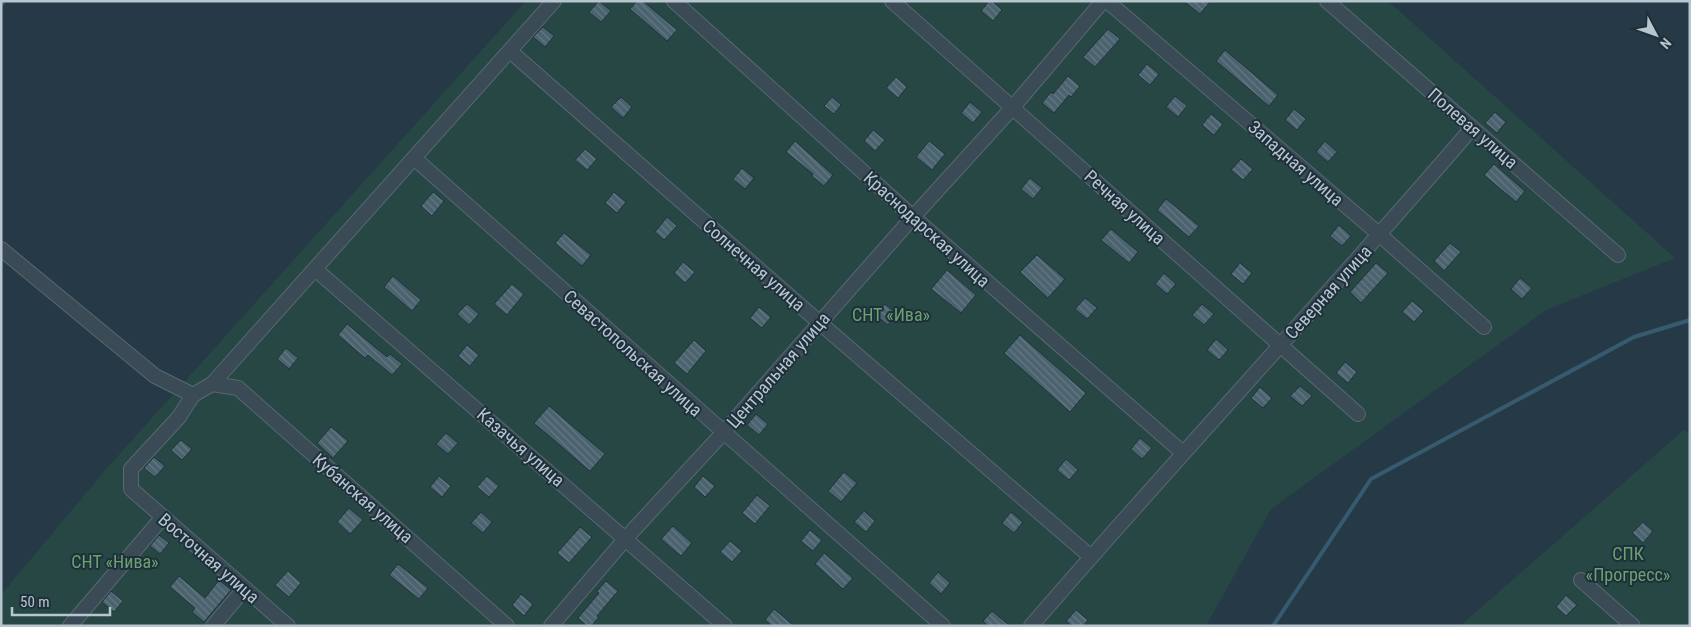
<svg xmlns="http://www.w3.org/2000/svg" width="1691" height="627" font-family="'Roboto Condensed',sans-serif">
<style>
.green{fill:#274744}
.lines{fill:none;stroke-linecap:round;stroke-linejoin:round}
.stream{stroke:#375a6e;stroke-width:4}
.building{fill:url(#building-back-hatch);stroke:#20323d}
.minor-casing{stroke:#586872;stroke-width:16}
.minor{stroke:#3a4b55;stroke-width:14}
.labels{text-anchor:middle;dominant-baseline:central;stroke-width:4;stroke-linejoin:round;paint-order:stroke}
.street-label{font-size:18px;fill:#b7c5ce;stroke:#1e303b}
.park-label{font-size:18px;fill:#6ca26d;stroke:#1e303b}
</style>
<defs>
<pattern id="building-back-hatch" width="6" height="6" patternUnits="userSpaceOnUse" patternTransform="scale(1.25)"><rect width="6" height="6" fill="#4b636f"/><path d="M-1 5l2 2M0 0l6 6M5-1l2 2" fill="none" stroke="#637882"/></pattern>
</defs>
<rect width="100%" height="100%" fill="#253a46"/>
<g class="green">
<polygon points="526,1 1388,1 1675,258 1546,310 1271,509 1206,626 1,626 1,595 107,468"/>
<polygon points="1684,430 1690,433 1690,626 1460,626"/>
</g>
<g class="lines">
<g class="stream">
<polyline points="1,5 4,1"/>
<polyline points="1273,626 1371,479 1634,337 1690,320"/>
</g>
</g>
<g class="building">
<polygon points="599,1 611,11 601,22 589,12"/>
<polygon points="637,1 643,1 677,30 667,41 630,9"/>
<polygon points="989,1 992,1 1002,10 993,21 981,11"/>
<polygon points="1184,1 1211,1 1200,14"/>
<polygon points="543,27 554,36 545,47 533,37"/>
<polygon points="1108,29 1120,39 1095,67 1083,57"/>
<polygon points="1225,50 1278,95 1269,106 1216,61"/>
<polygon points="1147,64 1159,74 1150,85 1138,75"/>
<polygon points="1068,76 1080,86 1071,97 1069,95 1054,113 1042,103 1051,92 1053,94"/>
<polygon points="896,77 907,87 898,98 886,88"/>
<polygon points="1175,96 1187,106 1178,117 1166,107"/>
<polygon points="621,97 632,107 623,118 611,107"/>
<polygon points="832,97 841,105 834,114 824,106"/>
<polygon points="970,102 982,112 973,123 961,113"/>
<polygon points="1294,109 1306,119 1297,130 1285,120"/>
<polygon points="1495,112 1506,122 1497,133 1485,123"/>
<polygon points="1211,114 1223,124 1214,135 1202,125"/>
<polygon points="873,130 885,140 875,151 864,141"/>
<polygon points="795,141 833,175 824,186 812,176 813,174 786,152"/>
<polygon points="929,141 945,154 932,170 916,157"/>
<polygon points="1325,141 1337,152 1328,162 1316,152"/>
<polygon points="585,149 597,159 587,170 575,160"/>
<polygon points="1241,159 1253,169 1243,180 1231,170"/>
<polygon points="1494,164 1525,191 1516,202 1484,175"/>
<polygon points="742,168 754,178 745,189 733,179"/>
<polygon points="1030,178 1042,188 1033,199 1021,189"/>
<polygon points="433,192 444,201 432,216 421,206"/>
<polygon points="614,192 626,202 617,213 605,203"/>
<polygon points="1166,199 1199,226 1189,237 1157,210"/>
<polygon points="667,217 677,226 664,240 655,232"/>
<polygon points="1339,225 1351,236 1342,246 1330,236"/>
<polygon points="1111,229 1138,252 1129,263 1101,240"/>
<polygon points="564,233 591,255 582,266 555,243"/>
<polygon points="1450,243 1461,252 1444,271 1434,261"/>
<polygon points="1037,255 1065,279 1048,298 1020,272"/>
<polygon points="683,262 695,272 685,283 674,273"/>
<polygon points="1240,263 1252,273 1243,284 1231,274"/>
<polygon points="1376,263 1388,273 1361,303 1350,292"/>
<polygon points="947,270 976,295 961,313 931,289"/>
<polygon points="1164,273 1176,284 1167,294 1155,284"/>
<polygon points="393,276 421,300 412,311 384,287"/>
<polygon points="1520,278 1532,288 1522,299 1511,289"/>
<polygon points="512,284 524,294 507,315 494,304"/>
<polygon points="1085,298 1097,308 1087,319 1075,309"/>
<polygon points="1412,301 1424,311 1414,322 1402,312"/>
<polygon points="467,304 479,314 469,325 457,314"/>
<polygon points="885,304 897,314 888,325 876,315"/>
<polygon points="1202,304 1214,314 1204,325 1192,315"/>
<polygon points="759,307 771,317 762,328 750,318"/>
<polygon points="347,324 387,357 390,354 402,364 392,375 368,355 365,358 338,335"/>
<polygon points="1020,335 1086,393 1070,412 1004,353"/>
<polygon points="1216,339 1228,350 1219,360 1207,350"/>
<polygon points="694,340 706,351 687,374 674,363"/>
<polygon points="467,345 479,355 470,366 458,356"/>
<polygon points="286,348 298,358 289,369 277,359"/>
<polygon points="1345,362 1357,372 1348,383 1336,373"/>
<polygon points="1300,386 1312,396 1302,406 1290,396"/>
<polygon points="1260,387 1272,398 1263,408 1251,398"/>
<polygon points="549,406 605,454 590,471 534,423"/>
<polygon points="756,414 768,424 759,435 747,425"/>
<polygon points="331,427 348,441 333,458 317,443"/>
<polygon points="446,433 458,443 448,454 436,444"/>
<polygon points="1140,438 1152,448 1142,459 1131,449"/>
<polygon points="181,440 192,449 182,460 171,450"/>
<polygon points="154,457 165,466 155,477 144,468"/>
<polygon points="1066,459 1078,470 1069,480 1057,470"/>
<polygon points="844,472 857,483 841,502 828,491"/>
<polygon points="439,476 451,486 442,497 430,487"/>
<polygon points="487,476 499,486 489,497 477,487"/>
<polygon points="703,476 715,486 705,497 694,487"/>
<polygon points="757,495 770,506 755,524 742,513"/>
<polygon points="349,508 363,520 350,534 337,522"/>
<polygon points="864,511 875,521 866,532 854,522"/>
<polygon points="481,512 492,522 483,533 471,523"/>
<polygon points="1011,512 1023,522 1014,533 1002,523"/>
<polygon points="1643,522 1653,531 1643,543 1632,533"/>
<polygon points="673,526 692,543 681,556 661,539"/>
<polygon points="580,527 592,537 569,563 557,553"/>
<polygon points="810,530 822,540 813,551 801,541"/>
<polygon points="159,535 169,543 160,554 150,546"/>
<polygon points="730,541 742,551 732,562 720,552"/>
<polygon points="824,553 853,578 843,589 815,564"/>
<polygon points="398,564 428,588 419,599 389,575"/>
<polygon points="288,571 301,583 289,597 275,585"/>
<polygon points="938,572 950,583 941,594 929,583"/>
<polygon points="179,576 205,598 219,580 231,590 204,622 192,612 195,608 170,587"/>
<polygon points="606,581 618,591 597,616 599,617 591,626 587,626 578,618 599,593 597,591"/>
<polygon points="111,591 123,601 114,612 102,602"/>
<polygon points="521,594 533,604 524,616 512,605"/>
<polygon points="1566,595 1577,605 1566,616 1556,607"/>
<polygon points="774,609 786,619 794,626 772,626 765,620"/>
<polygon points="1076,610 1088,620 1083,626 1072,626 1066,621"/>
<polygon points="992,611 1010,626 988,626 983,621"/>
</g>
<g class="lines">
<g class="minor-casing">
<g id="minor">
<polyline points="674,1 913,217 1183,453"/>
<polyline points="892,1 1358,414"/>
<polyline points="1107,1 1380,235 1484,327"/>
<polyline points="1327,1 1618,255"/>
<polyline points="510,51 820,323 1091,557"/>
<polyline points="414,158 943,626"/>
<polyline points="1,249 155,376 193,395 212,384 554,1"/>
<polyline points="315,269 725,626"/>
<polyline points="212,384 238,388 507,626"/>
<polyline points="193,395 179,417 131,469 131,489 288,626"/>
<polyline points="1581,580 1633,626"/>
<polyline points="70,626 163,517"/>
<polyline points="213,626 244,589"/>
<polyline points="551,626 626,538 723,433 913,217 1013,107 1103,1"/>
<path d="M1031 626C1176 458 1328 296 1472 128"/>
</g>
</g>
<use href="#minor" class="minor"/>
</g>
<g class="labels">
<g class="street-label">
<text transform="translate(1473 128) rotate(41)">Полевая улица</text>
<text transform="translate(1296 163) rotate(41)">Западная улица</text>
<text transform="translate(1125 207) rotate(42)">Речная улица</text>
<text transform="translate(927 229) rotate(42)">Краснодарская улица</text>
<text transform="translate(754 265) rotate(41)">Солнечная улица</text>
<text transform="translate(1328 292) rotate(-48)">Северная улица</text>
<text transform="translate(633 353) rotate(42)">Севастопольская улица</text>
<text transform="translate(778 370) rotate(-49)">Центральная улица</text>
<text transform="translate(521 447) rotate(41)">Казачья улица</text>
<text transform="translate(363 498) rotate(41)">Кубанская улица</text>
<text transform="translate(209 558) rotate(41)">Восточная улица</text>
</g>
<g class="park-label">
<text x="891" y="314">СНТ «Ива»</text>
<text x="1628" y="553">СПК<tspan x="1628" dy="21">«Прогресс»</tspan></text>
<text x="115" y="561">СНТ «Нива»</text>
</g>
</g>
<rect width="1691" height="627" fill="none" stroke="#b7c5ce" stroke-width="5"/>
<g transform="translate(1656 35) rotate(131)" stroke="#1e303b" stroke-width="4" paint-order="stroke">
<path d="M0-4L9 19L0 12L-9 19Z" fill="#b7c5ce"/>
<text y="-8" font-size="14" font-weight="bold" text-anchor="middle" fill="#b7c5ce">N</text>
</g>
<path d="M12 607v8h98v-8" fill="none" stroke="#b7c5ce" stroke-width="2.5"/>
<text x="20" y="607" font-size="15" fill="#b7c5ce" stroke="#1e303b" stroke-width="4" paint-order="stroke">50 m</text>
</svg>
